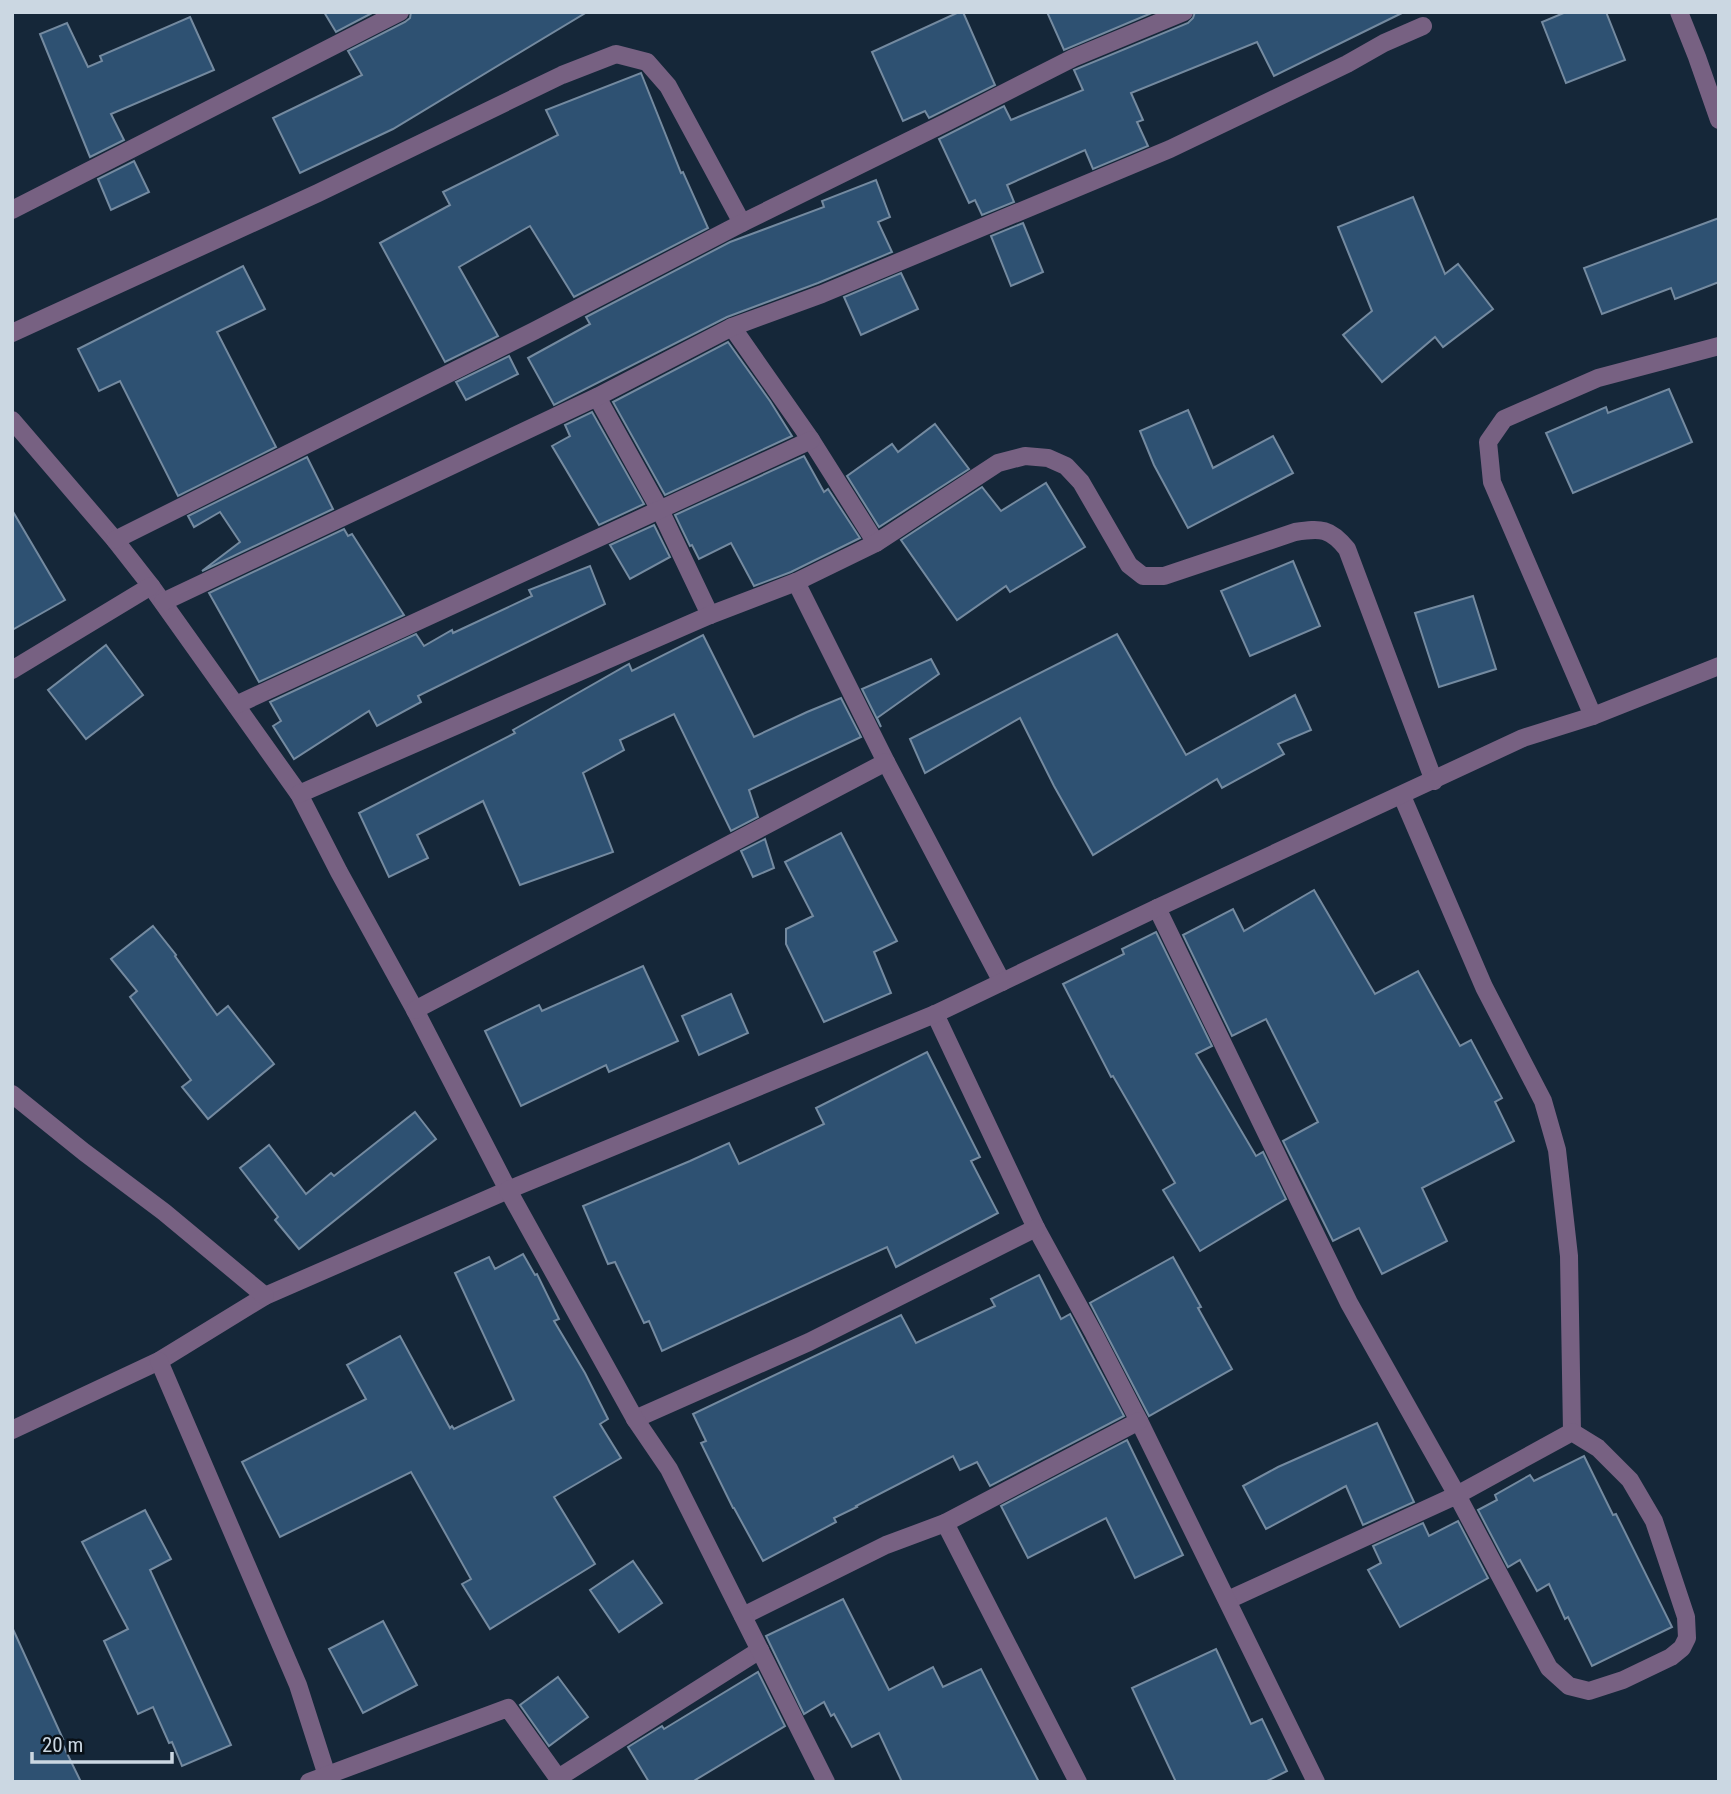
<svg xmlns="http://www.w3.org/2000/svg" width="1731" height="1794" font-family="'Roboto Condensed',sans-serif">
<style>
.building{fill:#2e5172;stroke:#748aa0;stroke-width:2}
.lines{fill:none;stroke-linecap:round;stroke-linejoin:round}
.minor{stroke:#776182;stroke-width:18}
</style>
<rect width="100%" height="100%" fill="#152739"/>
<g class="building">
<polygon points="324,12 374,12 336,32"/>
<polygon points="411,12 587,12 393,129 300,173 273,118 362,75 348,51 405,22 410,18"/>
<polygon points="959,12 963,12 995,85 929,118 925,111 903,121 872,52"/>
<polygon points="1047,12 1154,12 1064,50"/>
<polygon points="1195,12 1404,12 1274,76 1257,42 1131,93 1143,120 1137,122 1148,146 1093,169 1085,150 1007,185 1014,202 982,215 975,200 969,203 939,139 1004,106 1011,120 1083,90 1074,70 1188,23 1193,18"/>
<polygon points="1566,12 1606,12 1625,60 1566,83 1542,22"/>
<polygon points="190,17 214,70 111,114 124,140 90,157 40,34 67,23 88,67 102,61 100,56"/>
<polygon points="641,73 681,173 683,172 708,228 574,297 530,226 459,267 498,336 445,362 380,243 450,205 443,192 558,135 546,110"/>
<polygon points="134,161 149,192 111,210 98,179"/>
<polygon points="876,180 890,217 878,222 892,252 818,283 727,317 554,405 528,358 590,324 586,317 730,242 824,207 822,201"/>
<polygon points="1413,197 1445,274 1458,264 1493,309 1443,347 1435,337 1382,382 1343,335 1372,311 1338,227"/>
<polygon points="1719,218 1719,282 1675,299 1671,288 1602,314 1584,268"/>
<polygon points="1023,223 1043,272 1011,286 991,236"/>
<polygon points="243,266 265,309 217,332 276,447 178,496 120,381 99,391 78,349"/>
<polygon points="901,273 918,309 861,335 844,297"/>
<polygon points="728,342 770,401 792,436 665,495 613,402"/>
<polygon points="509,356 518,374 466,400 456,382"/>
<polygon points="1669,389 1692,442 1573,493 1546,433 1606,407 1608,413"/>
<polygon points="1188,410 1213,468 1273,436 1293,473 1188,528 1154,465 1140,431"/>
<polygon points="592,412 644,504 599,525 552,446 570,436 565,425"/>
<polygon points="935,424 969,469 879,527 847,476 892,444 898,452"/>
<polygon points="804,456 824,492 828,489 860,538 791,572 754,586 731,543 699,559 692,545 690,546 675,515"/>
<polygon points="307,457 333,509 202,571 240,542 220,512 194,527 188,516"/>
<polygon points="1046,483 1085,547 1010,592 1006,586 957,620 901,540 982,487 1001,511"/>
<polygon points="12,510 65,600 12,630"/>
<polygon points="654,525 670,557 630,579 610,545"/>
<polygon points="344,529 348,536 352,534 404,615 259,682 209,593"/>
<polygon points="1293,561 1320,626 1250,656 1221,591"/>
<polygon points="590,566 605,604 418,696 421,702 377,726 369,711 294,759 273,726 281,721 270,702 416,634 424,646 452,630 453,633 532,596 529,590"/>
<polygon points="1473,596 1496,669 1439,687 1415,613"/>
<polygon points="1117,634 1186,755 1295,695 1311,730 1278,744 1284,754 1222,788 1217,779 1093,855 1054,786 1020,718 925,773 910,739"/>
<polygon points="703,635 754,737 807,712 841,698 861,737 749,790 758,817 731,831 674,714 620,740 624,750 583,773 613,852 520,885 483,801 417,835 428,858 389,877 359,813 515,733 513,730 629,664 632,671"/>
<polygon points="106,645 143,695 86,739 48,690"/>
<polygon points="931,659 939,674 877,718 881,727 862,689"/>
<polygon points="841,833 897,941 874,952 891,993 824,1022 786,944 786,929 813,916 785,862"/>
<polygon points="765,839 774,868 753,877 741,851"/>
<polygon points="1314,890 1375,994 1418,971 1460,1046 1471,1040 1502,1098 1495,1102 1514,1141 1422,1188 1447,1241 1382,1274 1359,1228 1333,1241 1283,1141 1318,1122 1266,1019 1232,1036 1183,935 1233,909 1244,931"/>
<polygon points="153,926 176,955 175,956 217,1015 228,1006 274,1064 208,1119 182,1087 191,1080 130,997 137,991 111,959"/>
<polygon points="1156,932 1212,1046 1196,1054 1256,1156 1263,1152 1286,1199 1200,1251 1163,1190 1175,1183 1113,1076 1111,1077 1063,984 1124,954 1122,949"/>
<polygon points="643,966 678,1041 609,1072 606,1065 521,1106 485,1031 539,1005 542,1011"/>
<polygon points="731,994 748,1033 699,1055 682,1016"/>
<polygon points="927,1052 980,1157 971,1161 998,1213 896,1267 887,1247 662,1351 649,1321 644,1323 615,1262 608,1264 583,1206 690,1161 729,1143 739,1164 824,1124 816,1108"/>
<polygon points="415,1112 436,1139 299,1249 275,1220 278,1217 240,1168 269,1145 306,1194 331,1173 334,1176"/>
<polygon points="523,1254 535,1275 537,1274 559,1319 554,1321 585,1373 608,1419 600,1424 621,1458 554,1497 595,1564 490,1629 462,1584 471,1579 411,1472 280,1537 242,1462 366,1399 347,1365 400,1336 450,1428 452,1426 454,1429 514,1400 455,1273 489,1257 495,1269"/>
<polygon points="1173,1257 1201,1307 1198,1308 1232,1369 1149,1416 1090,1303"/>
<polygon points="1039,1275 1061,1319 1070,1314 1124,1416 990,1486 977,1462 960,1470 953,1456 856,1506 857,1507 834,1518 836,1522 763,1561 734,1508 733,1508 701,1443 706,1441 693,1414 901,1315 916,1343 995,1306 991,1299"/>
<polygon points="1377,1423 1414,1502 1363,1525 1346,1486 1266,1529 1243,1486 1278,1467"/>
<polygon points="1127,1440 1183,1555 1135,1578 1106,1518 1028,1558 1001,1506"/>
<polygon points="1584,1456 1613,1515 1616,1514 1672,1627 1592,1666 1568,1617 1565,1619 1549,1584 1537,1591 1520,1560 1508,1567 1478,1510 1497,1500 1495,1495 1530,1475 1534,1481"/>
<polygon points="145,1510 171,1559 150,1570 231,1745 182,1766 172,1742 169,1743 153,1707 138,1714 104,1641 128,1629 82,1542"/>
<polygon points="1458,1521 1488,1578 1400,1627 1368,1570 1381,1563 1373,1546 1423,1523 1429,1536"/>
<polygon points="633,1561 662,1603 619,1632 590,1590"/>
<polygon points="843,1599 889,1690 933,1667 943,1687 981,1669 1039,1782 902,1782 879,1733 852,1747 834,1714 831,1716 824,1702 804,1714 766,1636"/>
<polygon points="383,1621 417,1685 363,1713 329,1649"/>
<polygon points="12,1627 63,1739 60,1739 81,1782 12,1782"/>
<polygon points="1216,1649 1251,1724 1262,1719 1287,1771 1265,1782 1176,1782 1132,1688"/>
<polygon points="758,1672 785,1726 692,1782 649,1782 628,1747 662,1726 664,1729"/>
<polygon points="558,1677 588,1717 549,1746 520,1705"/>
</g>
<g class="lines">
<g class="minor">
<polyline points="1679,12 1697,57 1719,120"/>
<polyline points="12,210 400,12"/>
<polyline points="732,327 811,440 876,543"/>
<polyline points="12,333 318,193 562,75 616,54 647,62 668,86 742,223"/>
<polyline points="597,397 660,510 710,615"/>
<polyline points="12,420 115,540 151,586 299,794 339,872 415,1010 508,1190 265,1296 159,1361 12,1430"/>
<polyline points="115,540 534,331 742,223 947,122 1073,58 1184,12"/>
<polyline points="796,582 886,762 1002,982"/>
<polyline points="163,602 597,397 732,327 822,294 1170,149 1347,64 1384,43 1423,26"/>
<polyline points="12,670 151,586"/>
<polyline points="236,705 811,440"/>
<polyline points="1593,716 1492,482 1488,442 1504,419 1598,378 1719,346"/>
<path d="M299 794 710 615 796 582 876 543 998 463 1025 456 1048 458 1066 466 1081 482 1129 565 1143 576H1164L1295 532C1321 528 1330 528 1347 549L1434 781"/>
<polyline points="1402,796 1484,987 1543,1101 1557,1150 1569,1256 1572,1432"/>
<polyline points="1157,908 1349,1303 1457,1495 1572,1432 1598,1448 1630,1480 1654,1521 1686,1617 1687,1638 1682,1648 1671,1657 1623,1680 1589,1691 1569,1686 1549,1668 1457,1495 1228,1600"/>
<polyline points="415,1010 886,762"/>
<polyline points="935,1014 1036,1228 1094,1334 1139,1421 1316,1782"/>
<polyline points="12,1094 84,1152 164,1212 265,1296"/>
<polyline points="159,1361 298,1685 329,1782"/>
<polyline points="635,1419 809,1342 1036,1228"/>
<polyline points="945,1523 1078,1782"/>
<polyline points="743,1616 886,1545 945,1523 1139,1421"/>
<polyline points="309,1782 508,1708 558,1778 760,1650"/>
<polyline points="826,1782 669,1469 635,1419 508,1190 935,1014 1157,908 1523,738 1593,716 1719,666"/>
</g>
</g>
<rect width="1731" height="1794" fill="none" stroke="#cbd7e2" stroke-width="28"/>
<path d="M32 1752v10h140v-10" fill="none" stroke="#cbd7e2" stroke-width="3.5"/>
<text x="42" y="1752" font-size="21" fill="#cbd7e2" stroke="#081017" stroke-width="5" paint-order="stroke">20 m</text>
</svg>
